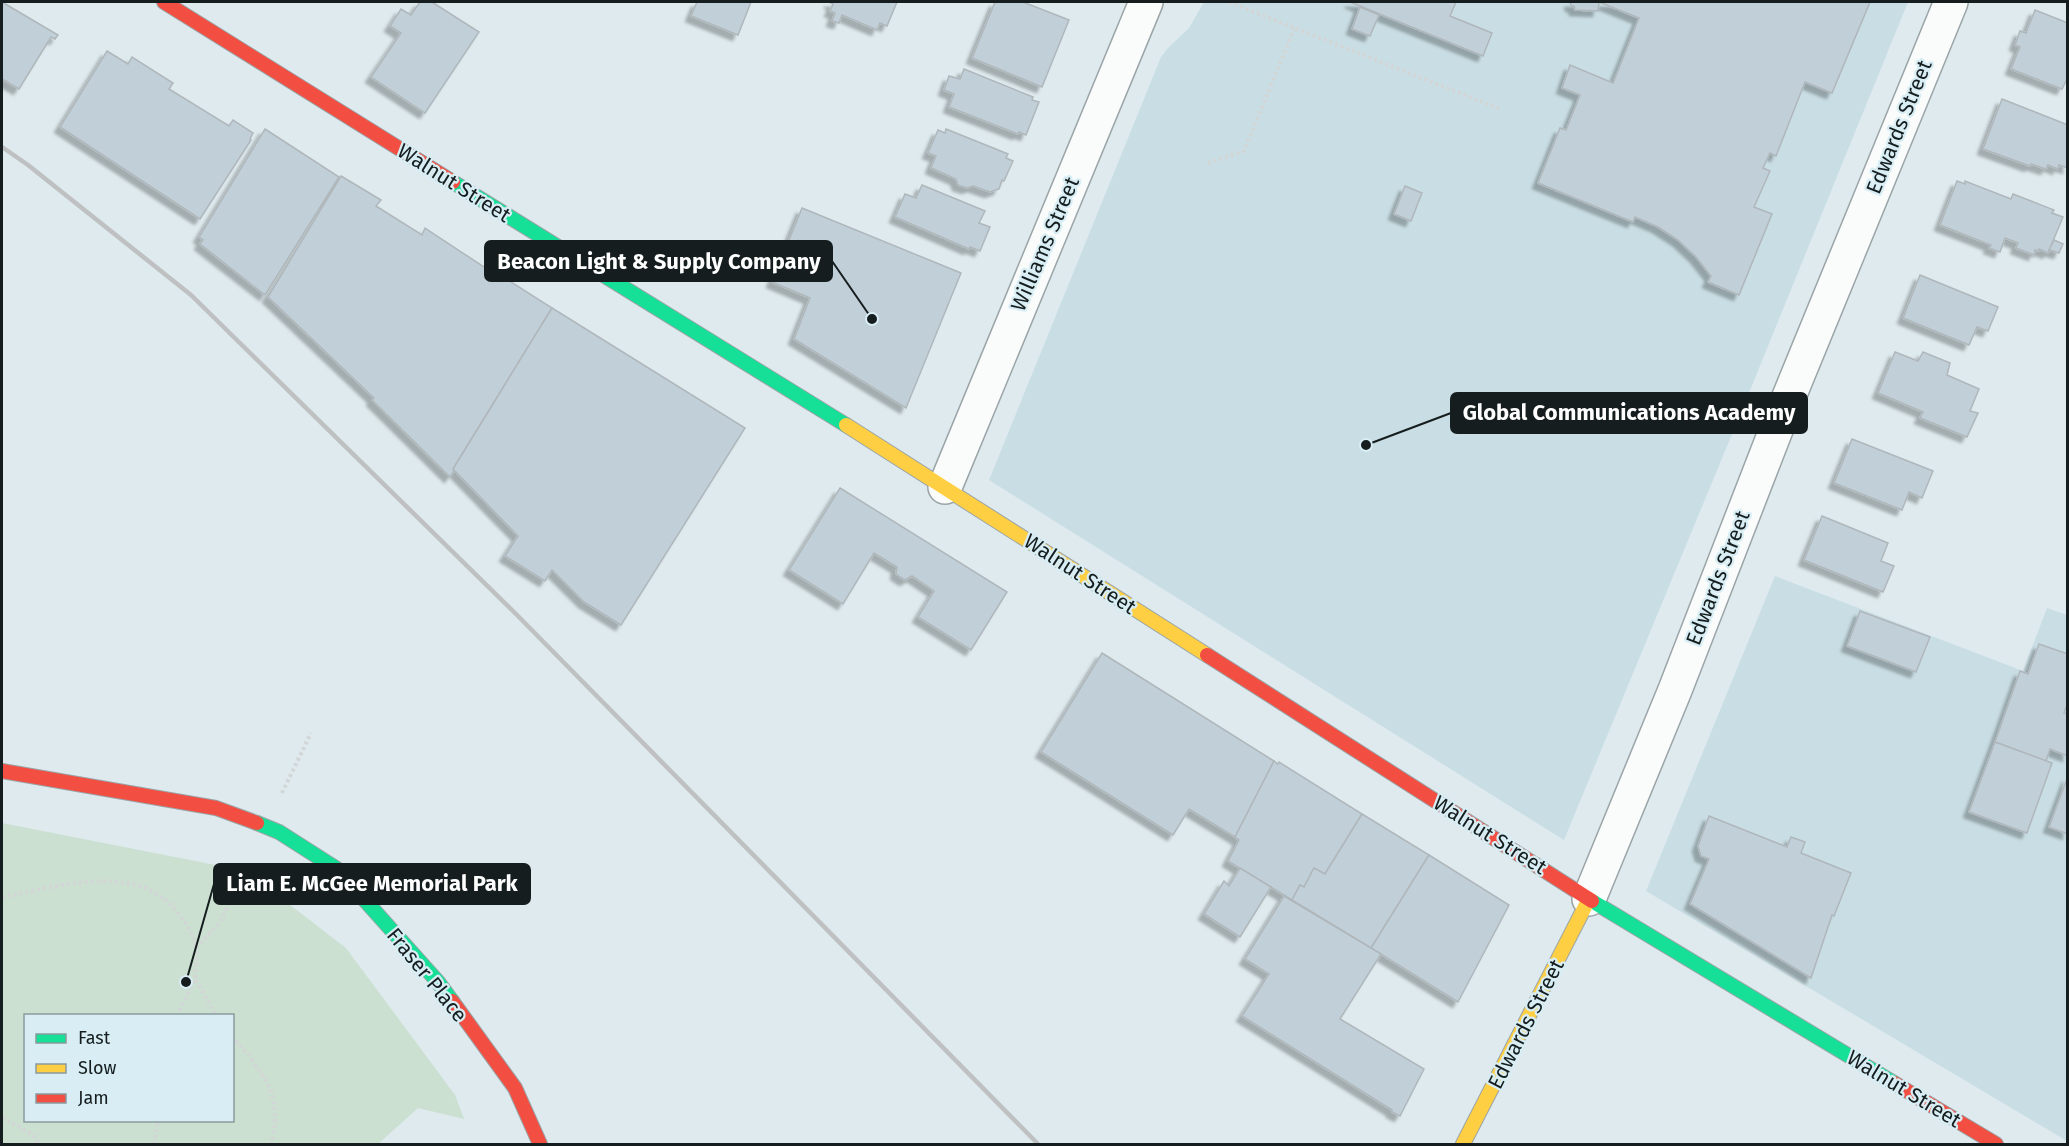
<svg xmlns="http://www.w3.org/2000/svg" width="2069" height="1146" font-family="'Fira Sans',sans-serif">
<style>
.built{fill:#c9dee4}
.green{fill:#cbe0d1;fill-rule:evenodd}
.building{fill:#c1cfd9;stroke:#afb7bb;stroke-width:1.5;filter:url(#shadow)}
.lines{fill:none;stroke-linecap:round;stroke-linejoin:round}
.street-casing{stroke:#9ba4a7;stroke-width:36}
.fast-casing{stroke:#9ba4a7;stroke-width:16}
.slow-casing{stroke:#9ba4a7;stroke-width:16}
.jam-casing{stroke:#9ba4a7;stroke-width:16}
.path{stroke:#d2d6d6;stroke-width:4;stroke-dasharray:3 3;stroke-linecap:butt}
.street{stroke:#fafcfc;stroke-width:33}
.fast{stroke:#16e098;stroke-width:14}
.slow{stroke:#ffcf43;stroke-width:14}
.jam{stroke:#f24e42;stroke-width:14}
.rail{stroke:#bec0c1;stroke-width:4.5}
.labels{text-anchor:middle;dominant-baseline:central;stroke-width:4.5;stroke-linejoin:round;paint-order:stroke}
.street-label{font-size:21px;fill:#151d1e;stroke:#d8eef4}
.leader{fill:none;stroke:#151d1e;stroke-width:2}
.callout-dot{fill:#151d1e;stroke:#d8eef4;stroke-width:2}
.callout{fill:#151d1e;stroke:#151d1e;stroke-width:2}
.callout-label{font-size:22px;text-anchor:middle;font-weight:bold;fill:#fff}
</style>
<defs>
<filter id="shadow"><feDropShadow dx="-5.5" dy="5.5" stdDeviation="1.5" flood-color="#0004"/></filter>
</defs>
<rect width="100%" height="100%" fill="#deeaee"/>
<g class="built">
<polygon points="1204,2 1908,2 1742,410 1564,840 989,480 1161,57 1168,48 1189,28"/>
<polygon points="1775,576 2023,671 2047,608 2067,615 2067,1141 1646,891"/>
</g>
<path class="green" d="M2 823 246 871 346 948 455 1095 464 1119 418 1108 378 1144H2ZM26 1016H232V1120H26Z"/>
<g class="building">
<polygon points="2,2 58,35 55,39 51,37 19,89 2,79"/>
<polygon points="420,2 432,2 479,32 425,113 371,77 401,33 390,26 401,9 411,15"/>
<polygon points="697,2 751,2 738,35 691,16"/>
<polygon points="829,2 897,2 887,26 880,23 877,30 842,15 839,23 832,21 835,13 830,11 833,4"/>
<polygon points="995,2 1023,2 1069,20 1042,87 972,58"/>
<polygon points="1350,2 1456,2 1450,16 1492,33 1483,56"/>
<polygon points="1570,2 1870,2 1832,93 1805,82 1776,156 1770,153 1763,168 1770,171 1754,207 1772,214 1739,295 1708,282 1711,276 1696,257 1678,240 1658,227 1635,217 1633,222 1538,183 1560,128 1566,130 1580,95 1562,88 1570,65 1613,83 1639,18 1599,2 1598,11 1575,10 1574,6 1571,6"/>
<polygon points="1360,7 1379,15 1370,36 1352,29"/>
<polygon points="2035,10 2068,23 2068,77 2062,89 2011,69 2020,47 2015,45 2020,31 2026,33"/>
<polygon points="107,51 128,64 132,57 173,83 169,89 229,126 233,120 253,133 250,139 251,140 200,219 60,127"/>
<polygon points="964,69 1033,97 1032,100 1039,102 1026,135 1019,132 1018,134 949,107 954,94 944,90 949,76 960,79"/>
<polygon points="2002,99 2068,125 2068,168 2059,165 2058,169 2048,165 2046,169 2031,164 2030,166 1983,149"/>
<polygon points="265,129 339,177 265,295 200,244 203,240 199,237"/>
<polygon points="946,129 1008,154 1006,158 1013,161 1004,181 1002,180 999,189 990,192 973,186 967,188 958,185 956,179 931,168 936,156 928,153 938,130 945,133"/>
<polygon points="341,176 381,200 376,206 422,235 425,228 493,273 494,271 552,308 453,469 454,471 450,477 372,400 374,398 268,297"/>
<polygon points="1957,181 1965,184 1965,181 2011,199 2013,194 2054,210 2052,213 2063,217 2048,253 2039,249 2039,251 2035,250 2034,255 2016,248 2018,243 2005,238 2000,252 1989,248 1991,245 1940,225"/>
<polygon points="922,185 985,211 979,223 990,227 980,251 970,247 969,249 895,217 905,194 916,198"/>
<polygon points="1405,186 1422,193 1411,221 1394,214"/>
<polygon points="802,208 961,273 906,408 794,339 810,298 772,282"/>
<polygon points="2054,240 2063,244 2059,253 2049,250"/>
<polygon points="1920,275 1998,307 1988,331 1977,327 1969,345 1903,318"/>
<polygon points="552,308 745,428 621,625 584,602 552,570 545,581 505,556 518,536 453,469"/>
<polygon points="1895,352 1918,361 1923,352 1950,363 1947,375 1979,389 1970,411 1978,413 1967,437 1920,418 1923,412 1878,393"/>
<polygon points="1852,439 1933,471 1922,498 1909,492 1902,510 1834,483"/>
<polygon points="840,488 1007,592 971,650 918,617 934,591 912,576 905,580 896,574 897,567 874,553 843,604 789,570"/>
<polygon points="1822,516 1888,543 1881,561 1894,566 1883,592 1804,560"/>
<polygon points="1860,611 1930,637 1916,672 1847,646"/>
<polygon points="2039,644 2068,654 2068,702 2064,713 2068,714 2068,756 2050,749 2046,761 1995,742 2020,671 2028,674"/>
<polygon points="1102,653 1274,761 1235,837 1189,809 1173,835 1041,752"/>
<polygon points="1995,742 2052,763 2027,833 1969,812"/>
<polygon points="1274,761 1278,764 1279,762 1362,814 1325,874 1314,868 1304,887 1300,885 1292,900 1228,861 1239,840 1235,837"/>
<polygon points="2068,776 2068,834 2049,827"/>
<polygon points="1362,814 1429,855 1371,948 1292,900 1300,885 1304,887 1314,868 1325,874"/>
<polygon points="1709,816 1787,847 1791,837 1805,842 1801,853 1851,873 1834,916 1832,915 1811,978 1690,904 1709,859 1701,856 1698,846"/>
<polygon points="1429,855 1509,905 1458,1002 1371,948"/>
<polygon points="1240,868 1271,887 1240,937 1204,914 1224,881 1229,886"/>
<polygon points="1284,896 1381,954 1340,1019 1424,1069 1400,1116 1392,1112 1392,1110 1242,1016 1269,974 1245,959"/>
</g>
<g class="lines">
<g class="street-casing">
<g id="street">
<polyline points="945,487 1146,2"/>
<polyline points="1589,899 1675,690 1786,404 1951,2"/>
</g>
</g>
<g class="fast-casing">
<g id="fast">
<polyline points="453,182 846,425"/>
<polyline points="257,823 279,832 337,869 438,982 452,1001"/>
<polyline points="1592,901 1894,1083"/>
</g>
</g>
<g class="slow-casing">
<g id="slow">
<polyline points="846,425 1207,655"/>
<polyline points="1463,1144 1589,899"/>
</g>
</g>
<g class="jam-casing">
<g id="jam">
<polyline points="164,2 453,182"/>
<polyline points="1207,655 1592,901"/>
<polyline points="2,771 216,808 257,823"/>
<polyline points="452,1001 515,1088 540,1144"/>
<polyline points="1894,1083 1996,1144"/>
</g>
</g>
<g class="path">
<polyline points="1229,2 1500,109"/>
<polyline points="1208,163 1244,151 1294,29"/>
<polyline points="282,793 311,733"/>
<path d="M2 897C76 883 162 853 197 947"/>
<polyline points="196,980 216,1016"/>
<polyline points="177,1016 195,979 197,947 220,922 249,865"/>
<path d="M232 1036C263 1074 284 1092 271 1144"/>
<polyline points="2,1117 33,1135 39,1144"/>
<polyline points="154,1144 158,1120"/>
</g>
<use href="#street" class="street"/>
<use href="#fast" class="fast"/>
<use href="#slow" class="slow"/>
<use href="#jam" class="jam"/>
<polyline class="rail" points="2,147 28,165 191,295 516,614 1038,1144"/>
</g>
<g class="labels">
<g class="street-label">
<text transform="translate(1899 127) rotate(-68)">Edwards Street</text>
<text transform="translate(454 183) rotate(32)">Walnut Street</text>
<text transform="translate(1045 244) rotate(-67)">Williams Street</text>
<text transform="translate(1080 574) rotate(33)">Walnut Street</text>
<text transform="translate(1718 578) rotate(-69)">Edwards Street</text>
<text transform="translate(1490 835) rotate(32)">Walnut Street</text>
<text transform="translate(427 975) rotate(51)">Fraser Place</text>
<text transform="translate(1526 1024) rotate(-63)">Edwards Street</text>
<text transform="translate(1904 1089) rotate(31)">Walnut Street</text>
</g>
</g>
<path class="leader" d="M872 319L832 261M1366 445L1451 413M186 982L214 884"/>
<g class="callout-dot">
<circle cx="872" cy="319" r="6"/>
<circle cx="1366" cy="445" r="6"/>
<circle cx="186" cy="982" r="6"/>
</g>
<g class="callout">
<rect x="485" y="241" width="347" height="40" rx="6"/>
<rect x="1451" y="393" width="356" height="40" rx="6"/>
<rect x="214" y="864" width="316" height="40" rx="6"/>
</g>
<g class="callout-label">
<text x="659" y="269">Beacon Light &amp; Supply Company</text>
<text x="1629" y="420">Global Communications Academy</text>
<text x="372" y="891">Liam E. McGee Memorial Park</text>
</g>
<rect width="2069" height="1146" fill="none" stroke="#151d1e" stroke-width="6"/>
<rect x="24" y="1014" width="210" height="108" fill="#d8eef4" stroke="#8a9a9e" stroke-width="1.5"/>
<rect x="36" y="1034" width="30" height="9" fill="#16e098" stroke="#8a9a9e" stroke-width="1.5"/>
<text x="78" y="1044" font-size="18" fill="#151d1e">Fast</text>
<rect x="36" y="1064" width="30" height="9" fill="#ffcf43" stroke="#8a9a9e" stroke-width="1.5"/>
<text x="78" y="1074" font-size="18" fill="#151d1e">Slow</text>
<rect x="36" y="1094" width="30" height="9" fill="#f24e42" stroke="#8a9a9e" stroke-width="1.5"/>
<text x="78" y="1104" font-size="18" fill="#151d1e">Jam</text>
</svg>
